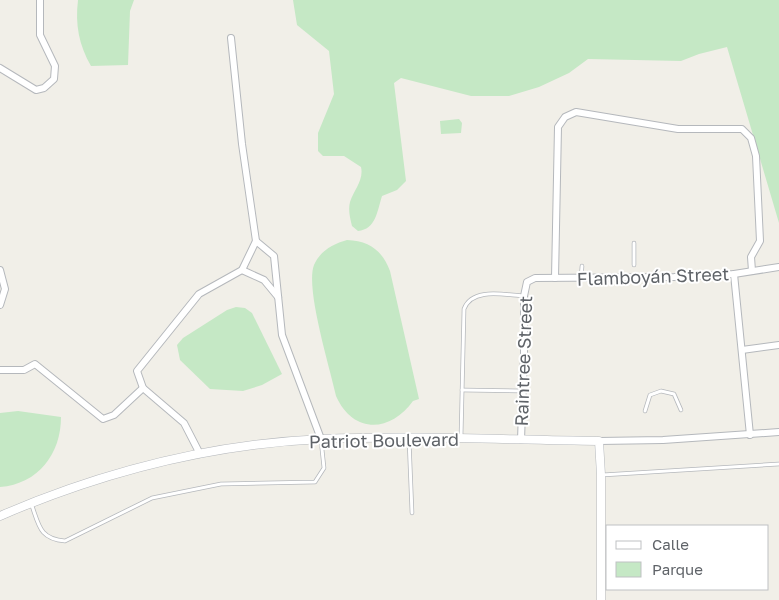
<svg xmlns="http://www.w3.org/2000/svg" width="779" height="600" font-family="'Golos Text',sans-serif">
<style>
.green{fill:#c5e8c5}
.lines{fill:none;stroke-linecap:round;stroke-linejoin:round}
.service-casing{stroke:#b5b8bc;stroke-width:4.5}
.minor-casing{stroke:#b5b8bc;stroke-width:8}
.tertiary-casing{stroke:#b5b8bc;stroke-width:9}
.service{stroke:#fff;stroke-width:3}
.minor{stroke:#fff;stroke-width:6}
.tertiary{stroke:#fff;stroke-width:8}
.labels{text-anchor:middle;dominant-baseline:central;stroke-width:4;stroke-linejoin:round;paint-order:stroke}
.street-label{font-size:18px;fill:#5f6368;stroke:#fff}
</style>
<rect width="100%" height="100%" fill="#f1efe8"/>
<g class="green">
<path d="M78 0H134L130 11 128 65 91 66C79 45 75 25 78 0Z"/>
<path d="M293 0H779V223L727 47 699 54 681 61 588 59 569 73 539 87 509 96H471L401 78 394 83 406 181 397 190 382 196C377 212 376 229 358 231L352 226C350 218 348 210 350 202 354 190 364 180 361 167L344 156H323L318 151V133L334 94 329 51 297 25Z"/>
<polygon points="459,119 462,123 461,133 441,134 440,121"/>
<path d="M347 240C369 241 382 250 390 271L419 399 413 401C390 433 353 434 336 396 330 368 305 288 314 265 320 251 333 244 347 240Z"/>
<polygon points="236,307 245,308 252,313 282,374 262,385 243,391 210,389 180,360 177,345 183,338 227,310"/>
<path d="M18 411 61 417C61 454 38 484 0 487V413Z"/>
</g>
<g class="lines">
<g class="service-casing">
<g id="service">
<polyline points="634,243 634,265"/>
<polyline points="581,278 582,266"/>
<polyline points="462,390 522,391"/>
<polyline points="645,411 650,395 661,391 674,394 681,410"/>
<path d="M461 437 464 309C472 287 505 295 523 296"/>
<polyline points="409,439 412,513"/>
<polyline points="602,475 779,464"/>
<path d="M31 503C39 525 39 539 65 541L152 498 221 484 315 482 324 468 321 440"/>
</g>
</g>
<g class="minor-casing">
<g id="minor">
<polyline points="0,68 36,90 44,88 54,79 55,66 40,35 40,0"/>
<polyline points="256,241 274,256 282,335 321,439"/>
<polyline points="0,270 5,289 0,305"/>
<polyline points="242,270 264,280 278,297"/>
<polyline points="734,274 750,435"/>
<polyline points="555,278 558,127 565,117 576,112 678,129 742,129 751,138 756,156 760,241 751,257 752,271"/>
<polyline points="742,350 779,345"/>
<polyline points="0,370 24,370 35,364 103,419 114,415 143,388"/>
<polyline points="521,440 524,353 524,296 527,282 535,278 674,277 734,274 779,267"/>
<polyline points="599,441 663,440 779,432"/>
<polyline points="200,454 184,423 143,388 137,371 199,294 242,270 256,241 242,144 231,38"/>
</g>
</g>
<g class="tertiary-casing">
<path id="tertiary" d="M0 516C102 472 212 444 322 439 414 435 507 440 599 441L601 475V600"/>
</g>
<use href="#service" class="service"/>
<use href="#minor" class="minor"/>
<use href="#tertiary" class="tertiary"/>
</g>
<g class="labels">
<g class="street-label">
<text transform="translate(653 276) rotate(-2)">Flamboyán Street</text>
<text transform="translate(523 361) rotate(-88)">Raintree Street</text>
<text transform="translate(384 440) rotate(-1)">Patriot Boulevard</text>
</g>
</g>
<rect x="606" y="525" width="162" height="65" fill="#ffffff" stroke="#bfc1c3"/>
<rect x="616" y="541" width="25" height="8" fill="#ffffff" stroke="#bfc1c3"/>
<text x="652" y="550" font-size="15" fill="#5f6368">Calle</text>
<rect x="616" y="562" width="25" height="15" fill="#c5e8c5" stroke="#bfc1c3"/>
<text x="652" y="575" font-size="15" fill="#5f6368">Parque</text>
</svg>
